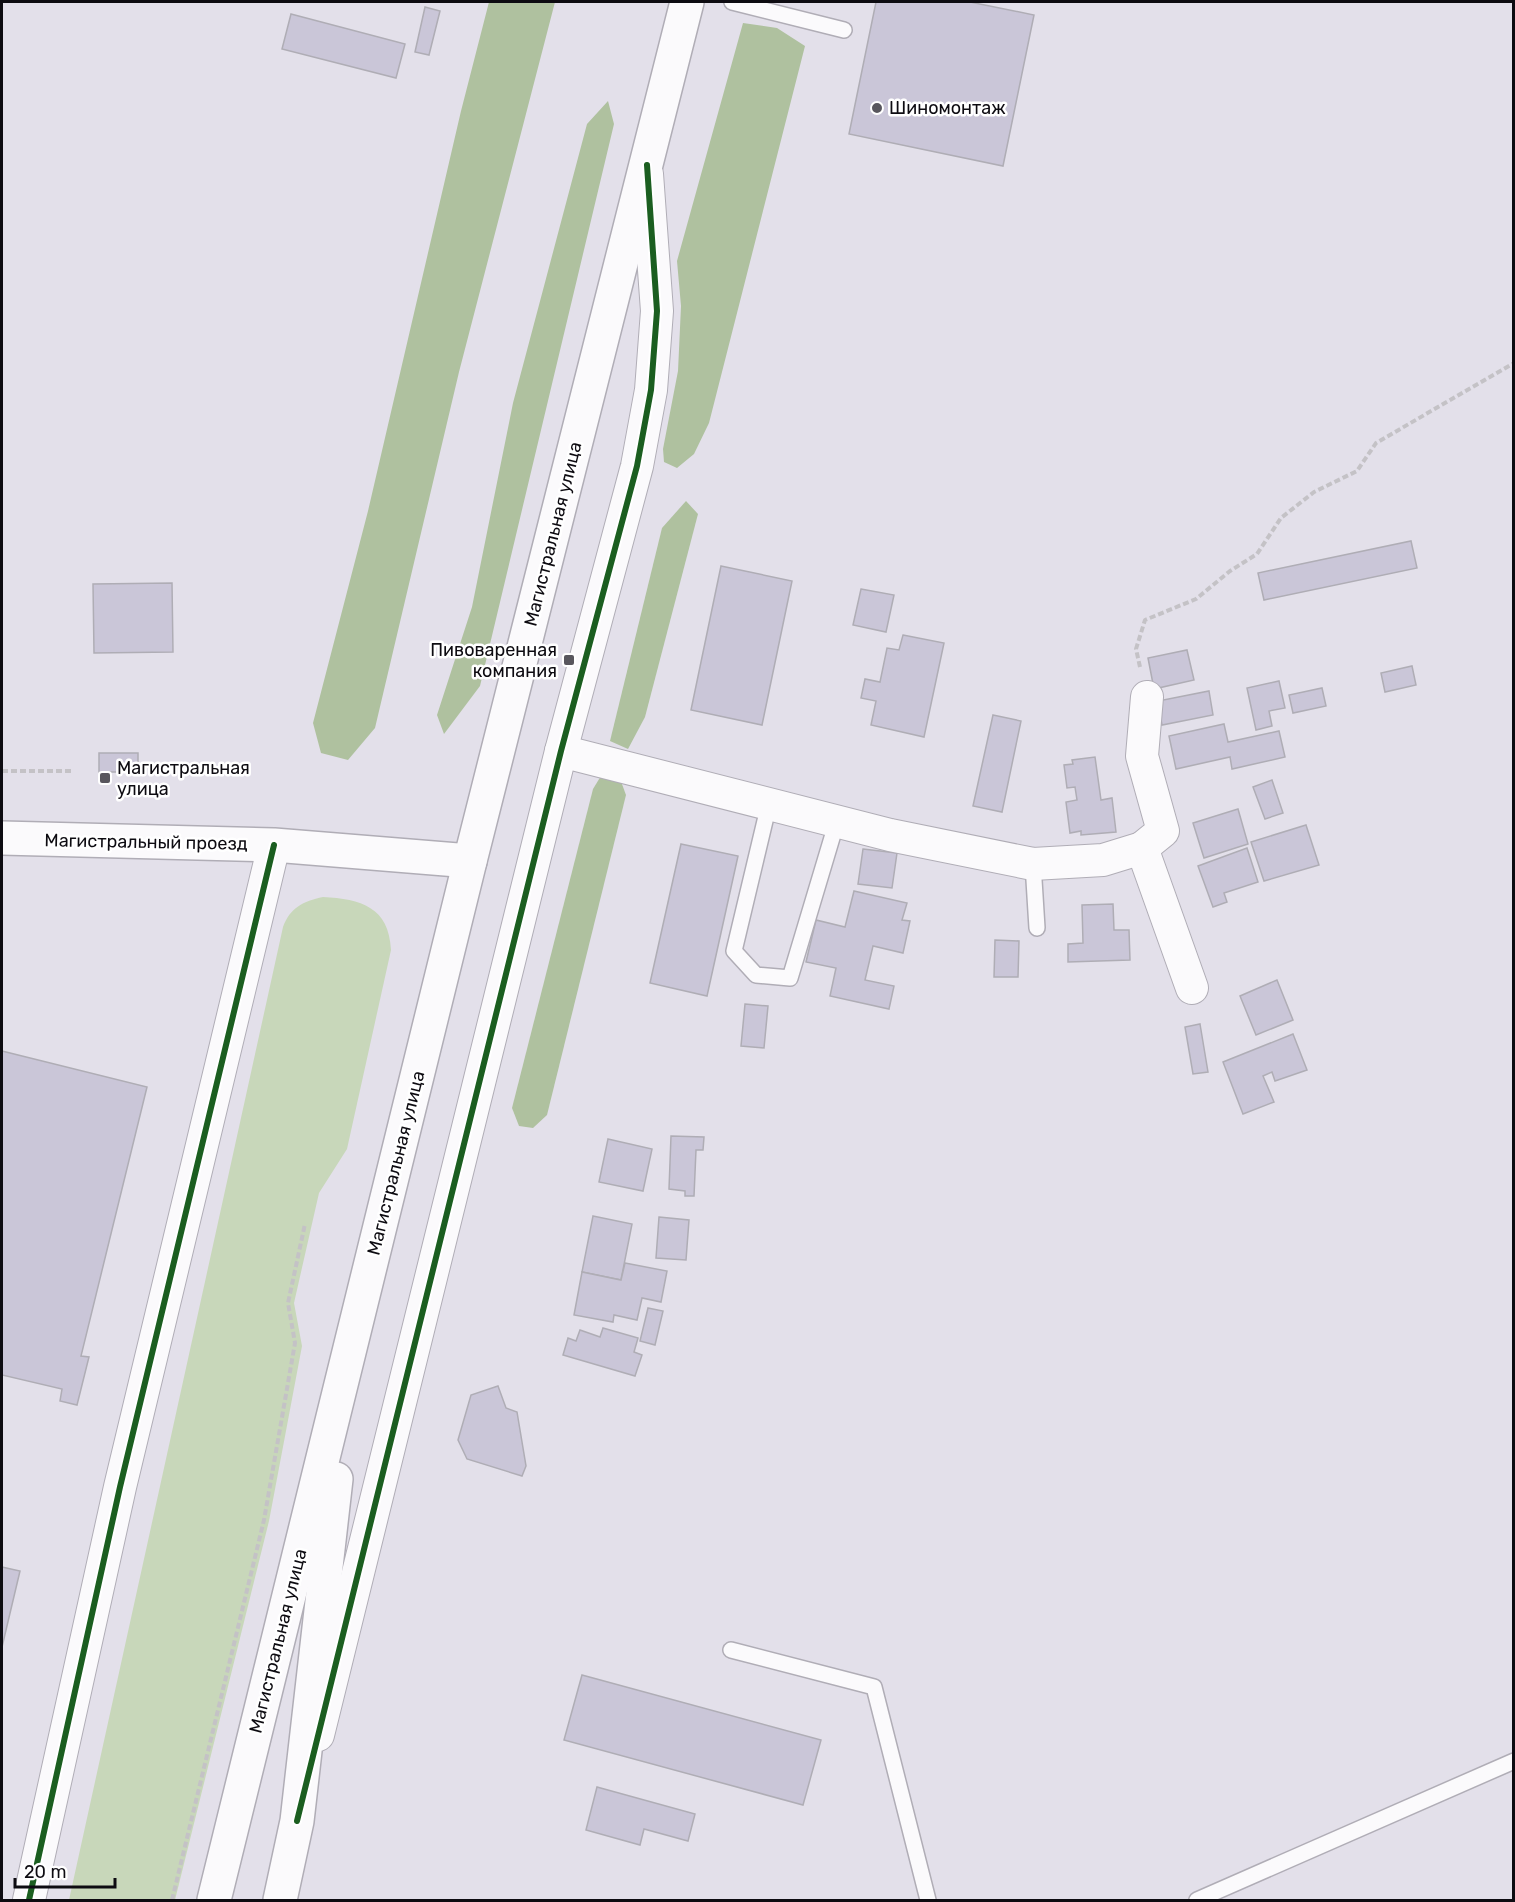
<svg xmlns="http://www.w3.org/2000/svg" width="1515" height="1902" font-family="Rubik,sans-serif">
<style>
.green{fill:#c8d7ba}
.forest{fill:#afc19f}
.building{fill:#cac6d8;stroke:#afadb5;stroke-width:1.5}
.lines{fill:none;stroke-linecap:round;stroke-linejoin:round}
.service-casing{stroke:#b0adb6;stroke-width:18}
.minor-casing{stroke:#b0adb6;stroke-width:34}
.primary-casing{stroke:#b0adb6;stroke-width:36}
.path{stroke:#c4c2c6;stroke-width:4;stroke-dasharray:6 3;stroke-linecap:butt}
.service{stroke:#fbfafc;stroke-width:15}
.minor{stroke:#fbfafc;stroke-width:32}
.primary{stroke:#fbfafc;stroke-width:33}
.cycleway-casing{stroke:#fff;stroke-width:10}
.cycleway{stroke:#1b5e20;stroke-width:6}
.poi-dot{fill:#58565d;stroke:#fff;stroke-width:2}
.labels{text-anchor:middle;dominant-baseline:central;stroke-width:5;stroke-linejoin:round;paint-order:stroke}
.poi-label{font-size:18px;fill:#0d0b11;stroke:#fff;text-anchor:start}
.street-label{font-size:18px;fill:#0d0b11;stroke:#fff}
</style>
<rect width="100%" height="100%" fill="#e3e0ea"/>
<path class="green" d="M323 897C361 899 389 907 391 950L347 1149 319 1193 294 1303 302 1346 269 1521 175 1900H69L283 927C290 908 303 901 323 897Z"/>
<g class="forest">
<polygon points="489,2 555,2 459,372 375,728 348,760 321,753 313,723 368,511 461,111"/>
<polygon points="743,23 777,28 805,46 709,423 694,454 677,468 664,462 663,449 678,371 681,306 677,261"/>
<polygon points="608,101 614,124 480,686 444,734 437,715 472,607 513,403 587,124"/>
<polygon points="686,501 698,514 645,717 628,749 610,741 662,528"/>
<polygon points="604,771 619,776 626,795 547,1115 533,1128 519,1126 512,1108 593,789"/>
</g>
<g class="building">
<polygon points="876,2 970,2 1034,15 1003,166 849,134"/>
<polygon points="425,7 440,11 429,55 415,52"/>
<polygon points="291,14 405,44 396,78 282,49"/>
<polygon points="1411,541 1417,568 1264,600 1258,573"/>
<polygon points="721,566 792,581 762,725 691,710"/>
<polygon points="172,583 173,652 94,653 93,584"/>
<polygon points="861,589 894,595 886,632 853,625"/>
<polygon points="903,635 944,643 924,737 871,725 876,701 861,698 865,679 880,682 887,648 899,650"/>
<polygon points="1187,650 1194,680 1154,689 1148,658"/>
<polygon points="1412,666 1416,685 1385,692 1381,673"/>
<polygon points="1279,681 1285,708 1269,711 1272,726 1256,730 1247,688"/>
<polygon points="1322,688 1326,706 1293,713 1289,695"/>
<polygon points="1209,691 1213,715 1162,725 1158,701"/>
<polygon points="993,715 1021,721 1002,812 973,806"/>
<polygon points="1224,724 1228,742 1279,731 1285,757 1232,769 1230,757 1176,769 1169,736"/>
<rect x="99" y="753" width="39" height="19"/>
<polygon points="1095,757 1101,800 1112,798 1116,832 1081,835 1081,831 1070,833 1066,802 1077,800 1075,787 1067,788 1064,765 1073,764 1072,760"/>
<polygon points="1272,780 1283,813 1265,819 1253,787"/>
<polygon points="1238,809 1248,844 1204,858 1193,823"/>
<polygon points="1306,825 1319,865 1264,881 1251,842"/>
<polygon points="681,844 738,856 707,996 650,983"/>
<polygon points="1247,848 1258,882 1224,893 1227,902 1213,907 1198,866"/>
<polygon points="863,849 897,853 892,888 858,884"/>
<polygon points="854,891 907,903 902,920 910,921 903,953 873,946 865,980 894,986 889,1009 830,996 836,968 806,962 816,920 845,927"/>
<polygon points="1113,904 1114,930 1129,930 1130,960 1068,962 1068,944 1083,943 1082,905"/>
<polygon points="995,940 1019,941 1018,977 994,977"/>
<polygon points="1277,980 1293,1020 1256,1035 1240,996"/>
<polygon points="745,1004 768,1006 764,1048 741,1046"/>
<polygon points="1200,1024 1208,1072 1193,1074 1185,1027"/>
<polygon points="1293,1034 1307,1070 1275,1081 1272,1072 1263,1076 1274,1102 1243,1114 1223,1062"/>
<polygon points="2,1051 147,1087 81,1356 89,1357 77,1405 60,1401 62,1389 2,1375"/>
<polygon points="671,1136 704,1137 703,1150 696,1150 694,1196 685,1196 685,1191 669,1189"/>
<polygon points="608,1139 652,1149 643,1191 599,1182"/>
<polygon points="593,1216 632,1224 621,1280 582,1272"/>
<polygon points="659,1217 689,1220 686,1260 656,1258"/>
<polygon points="625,1263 667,1271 661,1302 642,1298 637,1320 614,1315 613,1322 574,1315 582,1272 621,1280"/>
<polygon points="648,1308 663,1311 655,1345 640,1341"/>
<polygon points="603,1328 638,1338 634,1352 642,1355 635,1376 563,1355 568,1338 576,1341 580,1330 600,1337"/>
<polygon points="498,1386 506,1408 517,1412 526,1466 522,1476 467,1459 458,1440 471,1395"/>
<polygon points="2,1567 20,1571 2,1647"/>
<polygon points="582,1675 821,1740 803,1805 564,1740"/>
<polygon points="597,1787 695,1814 688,1841 644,1829 640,1845 586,1830"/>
</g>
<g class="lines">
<g class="service-casing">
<g id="service">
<polyline points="732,2 844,30"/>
<polyline points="769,804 734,951 756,975 790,978 837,821"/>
<polyline points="1033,864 1037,928"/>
<polyline points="731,1650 874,1687 928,1900"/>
<polyline points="1197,1900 1514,1761"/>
</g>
</g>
<g class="minor-casing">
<g id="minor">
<polyline points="1147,697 1142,756 1163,831 1142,848 1192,988"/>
<polyline points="561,751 890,835 1033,864 1103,860 1142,848"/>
<polyline points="318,1735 561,751 637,466 651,390 657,311 647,174"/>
<polyline points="29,1900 120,1487 274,845"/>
</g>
</g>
<g class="primary-casing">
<g id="primary">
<polyline points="2,838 274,845 470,861"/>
<polyline points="214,1900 470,861 687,2"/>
<polyline points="280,1900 297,1821 336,1479"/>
</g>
</g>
<g class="path">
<polyline points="1140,667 1136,649 1145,620 1196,599 1230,571 1257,554 1281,518 1314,492 1357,471 1376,443 1514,363"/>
<polyline points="2,771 71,771"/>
<polyline points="172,1900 264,1520 295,1343 288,1303 305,1224"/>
</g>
<use href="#service" class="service"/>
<use href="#minor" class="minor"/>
<use href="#primary" class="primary"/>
<g class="cycleway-casing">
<g id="cycleway">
<polyline points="297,1821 561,751 637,466 651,390 657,311 647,165"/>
<polyline points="29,1900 120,1487 274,845"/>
</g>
</g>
<use href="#cycleway" class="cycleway"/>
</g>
<g class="poi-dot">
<circle cx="877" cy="108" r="6"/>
<rect x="563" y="654" width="12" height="12" rx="3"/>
<rect x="99" y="772" width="12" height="12" rx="3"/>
</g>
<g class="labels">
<g class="poi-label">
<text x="889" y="108">Шиномонтаж</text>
<text x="557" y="650" text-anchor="end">Пивоваренная<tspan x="557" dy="21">компания</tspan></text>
<text x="117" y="768">Магистральная<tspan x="117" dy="21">улица</tspan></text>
</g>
<g class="street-label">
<text transform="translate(553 534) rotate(-76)">Магистральная улица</text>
<text transform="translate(146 842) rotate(1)">Магистральный проезд</text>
<text transform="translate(396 1163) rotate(-76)">Магистральная улица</text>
<text transform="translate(278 1641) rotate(-76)">Магистральная улица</text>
</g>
</g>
<rect width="1515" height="1902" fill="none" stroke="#0d0b11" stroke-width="6"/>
<path d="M15 1878v9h100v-9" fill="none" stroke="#0d0b11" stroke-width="3"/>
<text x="24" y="1878" font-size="18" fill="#0d0b11" stroke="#ffffff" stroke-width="4.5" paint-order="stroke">20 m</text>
</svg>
